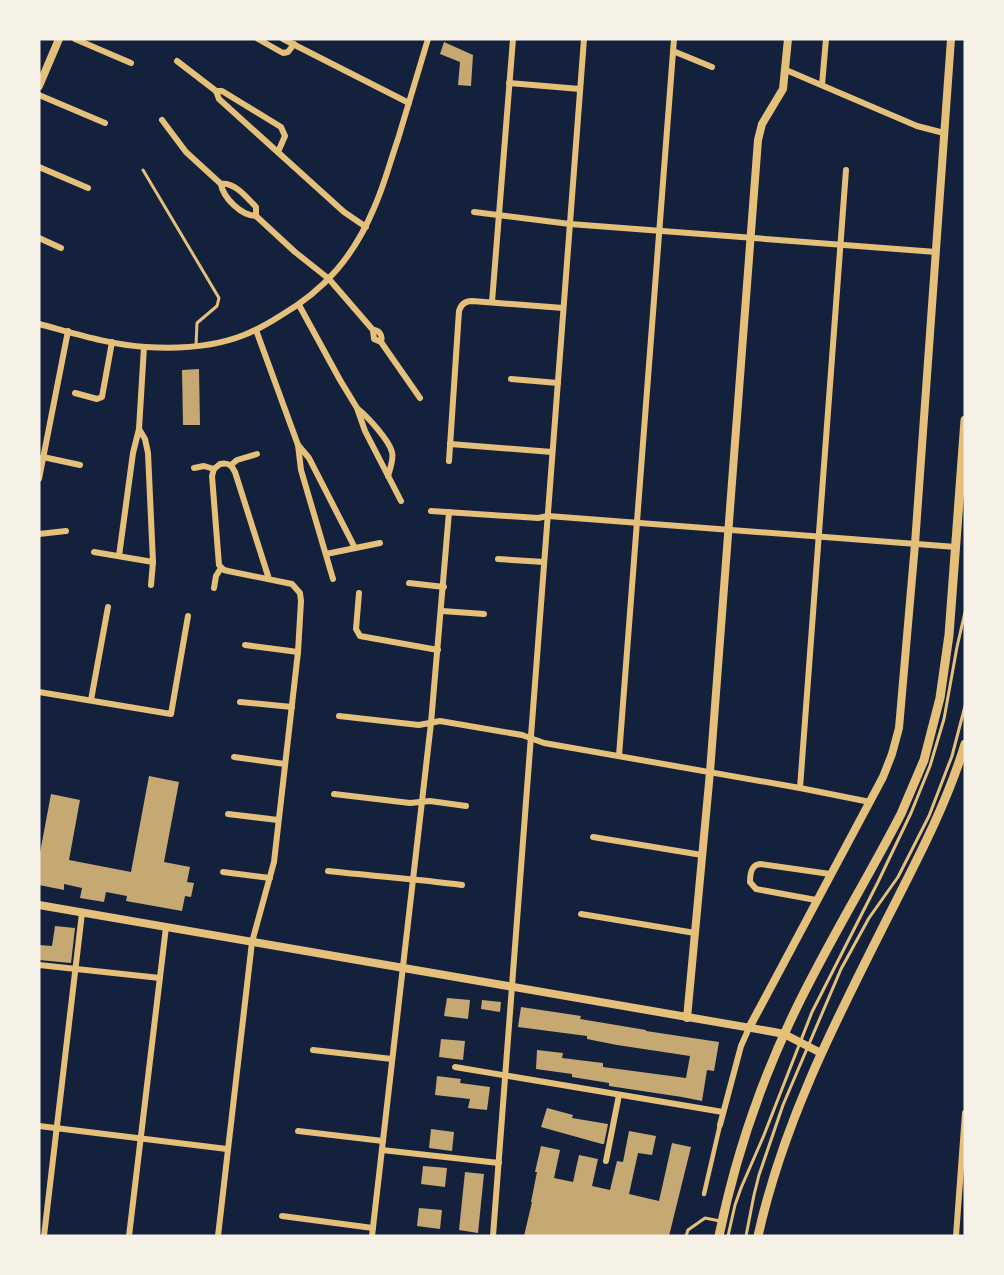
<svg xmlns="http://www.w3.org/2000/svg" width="1004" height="1275" font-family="'Golos Text',sans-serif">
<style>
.building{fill:#c6a872}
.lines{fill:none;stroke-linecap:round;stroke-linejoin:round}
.service{stroke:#e5c07b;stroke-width:3}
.pedestrian{stroke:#e5c07b;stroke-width:4.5}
.minor{stroke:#e5c07b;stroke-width:6}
.tertiary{stroke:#e5c07b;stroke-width:8}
.primary{stroke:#e5c07b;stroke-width:9}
</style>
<rect width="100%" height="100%" fill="#14213d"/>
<g class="building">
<polygon points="444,42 473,55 471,86 458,85 460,62 440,54"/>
<polygon points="199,369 200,425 183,425 182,370"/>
<polygon points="149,776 179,782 164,862 190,867 187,882 194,883 191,897 185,896 182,911 126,901 127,896 106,892 104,902 80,898 82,888 64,884 64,890 39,885 39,858 51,794 80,800 69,860 131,872"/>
<polygon points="55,926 75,928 71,963 39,960 39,945 52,946"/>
<polygon points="447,998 470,1000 468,1019 444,1016"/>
<polygon points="482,1000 501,1002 500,1012 481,1009"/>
<polygon points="521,1007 581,1016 580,1019 646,1030 646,1031 719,1042 714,1071 707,1070 702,1101 682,1097 609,1086 609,1083 572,1077 572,1074 536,1069 537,1050 563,1053 562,1058 603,1063 603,1067 686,1078 690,1056 617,1045 587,1039 587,1036 518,1027"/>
<polygon points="441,1039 465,1041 463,1060 439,1057"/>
<polygon points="437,1076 461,1079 460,1083 490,1087 487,1110 468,1108 470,1099 435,1095"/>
<polygon points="547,1108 573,1115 572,1118 608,1124 604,1144 602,1144 541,1127"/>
<polygon points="431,1129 454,1132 452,1151 429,1148"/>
<polygon points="629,1131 656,1136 652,1155 638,1153 629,1194 659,1201 672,1143 691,1147 669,1236 524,1236 532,1202 531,1202 537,1172 535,1172 541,1146 560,1150 554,1178 573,1182 579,1155 598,1159 592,1186 610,1190 617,1161 623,1162"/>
<polygon points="423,1166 447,1168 445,1187 421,1184"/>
<polygon points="465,1172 484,1174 478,1233 459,1230"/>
<polygon points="419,1208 442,1210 440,1229 417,1226"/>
</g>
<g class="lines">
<g class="service">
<polyline points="143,170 219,298 217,306 197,323 196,345"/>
<polyline points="686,1236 688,1230 705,1218 720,1221"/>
<polyline points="728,1236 735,1205 741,1188 764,1135 812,1012 878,882 911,813 930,766 944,719 957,647 965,612"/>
<polyline points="746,1236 754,1195 759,1175 783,1105 841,969 869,918 898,877 929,816 952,756 965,706"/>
</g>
<polyline class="pedestrian" points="704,1194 720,1125"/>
<g class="minor">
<polyline points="75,39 131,63"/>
<polyline points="258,39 283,53 288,52 294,44"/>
<polyline points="283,39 409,103"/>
<polyline points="673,51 712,67"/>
<polyline points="177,61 216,91 222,91 281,127 285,136 278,152"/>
<polyline points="786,70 917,126 944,133"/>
<polyline points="509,83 580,89"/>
<polyline points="822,85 826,39"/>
<polyline points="216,91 219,99 344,212 366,227"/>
<polyline points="39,95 105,123"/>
<path d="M162 120 186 152 221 184C223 198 242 216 256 216L295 252 329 279 373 330C379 330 383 335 381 342"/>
<polyline points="39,167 88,188"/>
<path d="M221 184C235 182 247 198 256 207V216"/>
<polyline points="474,212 570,224 936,252"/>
<polyline points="39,238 61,248"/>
<polyline points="492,302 513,39"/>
<polyline points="299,305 340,380 357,408 365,431 401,501"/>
<path d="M39 324C73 333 110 345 146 347 178 349 214 347 244 335 257 330 269 323 280 316 325 290 354 256 374 208 384 186 390 162 398 139 408 106 418 72 428 39"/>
<polyline points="256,330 298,445 301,470 333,579"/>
<polyline points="373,330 374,339 381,342 420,398"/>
<polyline points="511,379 558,383"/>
<polyline points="75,393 97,399 102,397 112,342"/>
<path d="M358 409C367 416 389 440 392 452 394 459 390 469 388 476"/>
<polyline points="139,429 145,439 148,453 153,562 151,585"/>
<polyline points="450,444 552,452"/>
<polyline points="298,445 309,458 355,548"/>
<polyline points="43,457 80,465"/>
<path d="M449 461 459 311C461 304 465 301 472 301L563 308"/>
<polyline points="231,465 237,460 257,454"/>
<polyline points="194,468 204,466 214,469"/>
<polyline points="39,479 68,331"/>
<polyline points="431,511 538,518 548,516 956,547"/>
<polyline points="39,534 66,531"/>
<polyline points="94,552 153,562"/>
<polyline points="326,554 380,543"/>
<polyline points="119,556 133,453 139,429 144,347"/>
<polyline points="498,559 544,562"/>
<polyline points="409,583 444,587"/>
<polyline points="214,588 216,576 221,568"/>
<polyline points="359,593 356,629 360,636 438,650"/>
<polyline points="442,611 484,614"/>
<polyline points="245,645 298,652"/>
<polyline points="39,692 171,714 188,616"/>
<polyline points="91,700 108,607"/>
<polyline points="240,702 292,707"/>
<polyline points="339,716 419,725 440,721 522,735 544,743 800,788 870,802"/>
<polyline points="619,756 674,39"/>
<polyline points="234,757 285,764"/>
<polyline points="800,788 846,170"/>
<polyline points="334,794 410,803 430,801 466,806"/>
<polyline points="228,814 278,820"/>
<polyline points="593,837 702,855"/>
<path d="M328 871C372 876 417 879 462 885"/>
<polyline points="223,872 270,878"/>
<path d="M816 900 756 889 750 882C750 874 751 865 760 864L830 874"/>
<polyline points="581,914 695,933"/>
<polyline points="39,965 160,978"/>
<polyline points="313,1050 392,1059"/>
<polyline points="455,1067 723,1112"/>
<polyline points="720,1125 741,1046 749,1028"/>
<polyline points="39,1126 227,1149"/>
<polyline points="298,1131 383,1141"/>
<polyline points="382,1150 499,1163"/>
<polyline points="606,1161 619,1095"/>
<polyline points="282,1216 373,1228"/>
<polyline points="44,1236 82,913"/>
<polyline points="129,1236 166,927"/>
<path d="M218 1236 252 942 274 862 298 652 301 601 300 593 292 584 228 571 224 570 219 565 212 476 214 469 220 464C228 462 232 465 235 472L269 579"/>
<polyline points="372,1236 431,723 449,512"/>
<polyline points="493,1236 584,39"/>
<polyline points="956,1236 965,1113"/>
</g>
<g class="tertiary">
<polyline points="39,86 59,39"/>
<polyline points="39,905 774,1032 784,1034 821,1053"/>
<polyline points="687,1018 710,772 758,140 762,124 783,89 788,39"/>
<polyline points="749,1028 883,777 892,754 899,728 915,544 951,39"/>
</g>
<g class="primary">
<path d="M719 1236C735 1158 760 1083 795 1011 827 944 867 880 901 814L924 760 940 698 949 635 965 420"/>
<path d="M758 1236C783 1123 835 1022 887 919 916 862 946 806 965 744"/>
</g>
</g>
<rect width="1004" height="1275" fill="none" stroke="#f6f1e7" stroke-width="81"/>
</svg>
